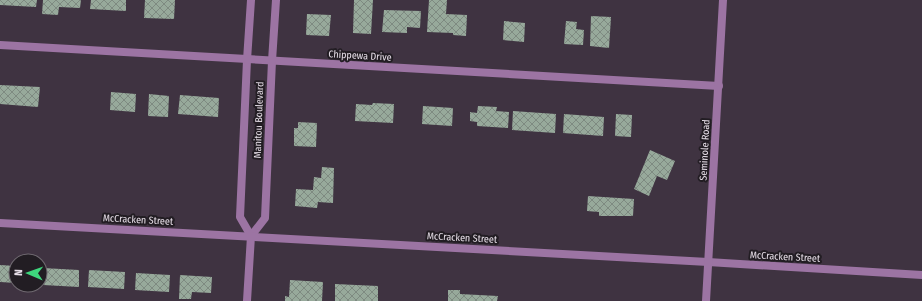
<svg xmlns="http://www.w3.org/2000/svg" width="922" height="301" font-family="'Fira Sans Condensed',sans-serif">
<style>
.building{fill:url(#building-cross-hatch)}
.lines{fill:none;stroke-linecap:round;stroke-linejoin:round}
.minor{stroke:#9c74a3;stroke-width:8}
.tertiary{stroke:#9c74a3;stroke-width:8}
.labels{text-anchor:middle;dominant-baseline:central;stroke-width:4;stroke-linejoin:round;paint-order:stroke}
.street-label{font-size:10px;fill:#e6dee7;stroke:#221d23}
</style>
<defs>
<pattern id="building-cross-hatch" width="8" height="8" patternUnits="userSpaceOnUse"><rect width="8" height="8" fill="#97a99b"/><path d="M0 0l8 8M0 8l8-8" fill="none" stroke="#7e8a81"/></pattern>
</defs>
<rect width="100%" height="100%" fill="#3f3341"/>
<g class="building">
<polygon points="0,0 37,0 36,7 0,5"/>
<polygon points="43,0 81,0 80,8 59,7 58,15 42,14"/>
<polygon points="91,0 126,0 126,11 90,9"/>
<polygon points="145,0 175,0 174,19 144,18"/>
<polygon points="354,0 373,0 371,34 353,33"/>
<polygon points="429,0 447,0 446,14 467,15 466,36 453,35 453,33 427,32"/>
<polygon points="384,10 421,11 420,28 407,27 407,33 382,32"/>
<polygon points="307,14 331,15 329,36 306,35"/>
<polygon points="591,16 611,17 609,48 590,46"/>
<polygon points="504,21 525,23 524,42 503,40"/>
<polygon points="566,21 577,22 576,29 584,30 583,45 564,44"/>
<polygon points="0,85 40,87 38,107 0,104"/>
<polygon points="111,92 136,94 135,112 110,110"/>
<polygon points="149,94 169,96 168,117 148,116"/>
<polygon points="180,95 219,98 218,117 178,114"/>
<polygon points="373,103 394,104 393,123 355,121 356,104 372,105"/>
<polygon points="423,106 453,108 452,126 422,124"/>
<polygon points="478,106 497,107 496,111 509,112 508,128 477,126 477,122 470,121 470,112 477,113"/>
<polygon points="513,111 556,114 555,133 512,130"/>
<polygon points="564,114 604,117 603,136 563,133"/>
<polygon points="616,114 632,115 631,137 615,136"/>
<polygon points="298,122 317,123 316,147 294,146 294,128 298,128"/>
<polygon points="650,150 675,161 667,180 657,176 649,196 634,189"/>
<polygon points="322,167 334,168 333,203 318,202 317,208 295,206 296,189 313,190 314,177 321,178"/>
<polygon points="588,196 634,199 633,216 599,216 599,212 587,211"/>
<polygon points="0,265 16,266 16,283 0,282"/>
<polygon points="43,268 79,270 79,287 43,285"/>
<polygon points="89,270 125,272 124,289 88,287"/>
<polygon points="136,273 170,275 169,292 135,290"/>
<polygon points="180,275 212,277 211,293 192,292 191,299 179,299"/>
<polygon points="290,280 323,282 322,301 285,301 285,296 289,297"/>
<polygon points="335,284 378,286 378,301 335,301"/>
<polygon points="448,290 460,290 460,294 498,296 497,301 448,301"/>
</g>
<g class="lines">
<g class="minor">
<polyline points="251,0 247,60 240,217 251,236"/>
<polyline points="0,45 719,86"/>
<polyline points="708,262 922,275"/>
<polyline points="247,301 251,236 265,218 272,61 276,0"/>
</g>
<g class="tertiary">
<polyline points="0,223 708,262"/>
<polyline points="706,301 723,0"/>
</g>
</g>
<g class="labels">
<g class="street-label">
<text transform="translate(360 56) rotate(3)">Chippewa Drive</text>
<text transform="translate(259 120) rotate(-88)">Manitou Boulevard</text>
<text transform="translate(705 150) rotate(-87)">Seminole Road</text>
<text transform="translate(138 220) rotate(3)">McCracken Street</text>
<text transform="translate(462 238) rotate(3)">McCracken Street</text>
<text transform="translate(785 257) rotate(3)">McCracken Street</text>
</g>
</g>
<g transform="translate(28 273) rotate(272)"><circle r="19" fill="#221d23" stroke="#706a71"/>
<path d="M0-3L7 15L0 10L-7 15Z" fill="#3ed77d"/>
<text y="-6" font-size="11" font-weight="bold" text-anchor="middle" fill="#e6dee7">N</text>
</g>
</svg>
